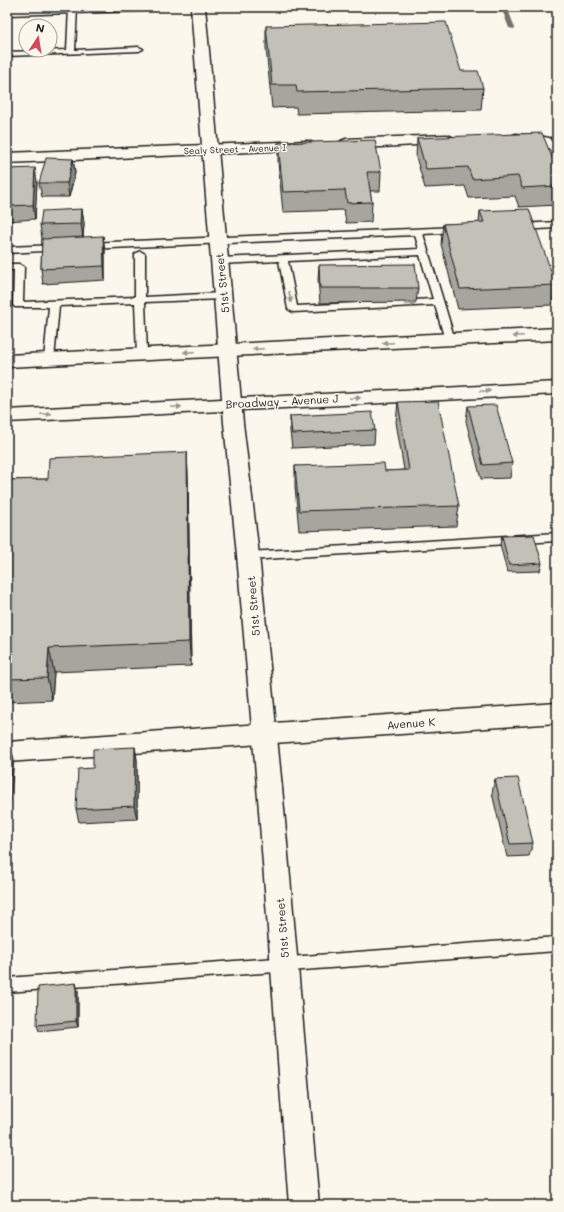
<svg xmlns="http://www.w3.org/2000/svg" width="564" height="1212" font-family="Mali,sans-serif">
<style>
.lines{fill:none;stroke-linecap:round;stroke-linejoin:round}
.stream{fill:#74726e;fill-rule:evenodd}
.lane-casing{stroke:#1c1c1c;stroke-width:3}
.street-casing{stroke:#1c1c1c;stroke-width:3}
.secondary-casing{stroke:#1c1c1c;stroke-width:3}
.primary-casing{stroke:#1c1c1c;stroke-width:3}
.lane{fill:#fbf7ec;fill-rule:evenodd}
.street{fill:#fbf7ec;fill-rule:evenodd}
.secondary{fill:#fbf7ec;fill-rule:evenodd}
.primary{fill:#fbf7ec;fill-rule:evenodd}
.wall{fill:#a8a59e;stroke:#1c1c1c}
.shaded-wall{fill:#888681;stroke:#1c1c1c}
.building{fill:#c3c0b8;stroke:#1c1c1c}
.oneway{fill:#97948e}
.labels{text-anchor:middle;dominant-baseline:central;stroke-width:3;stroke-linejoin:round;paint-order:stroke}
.far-street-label{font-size:9px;fill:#1c1c1c;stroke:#fbf7ec}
.street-label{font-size:11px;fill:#1c1c1c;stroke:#fbf7ec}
</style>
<rect width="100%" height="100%" fill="#fbf7ec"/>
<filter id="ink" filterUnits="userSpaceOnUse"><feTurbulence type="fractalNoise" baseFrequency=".025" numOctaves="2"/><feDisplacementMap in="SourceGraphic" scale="8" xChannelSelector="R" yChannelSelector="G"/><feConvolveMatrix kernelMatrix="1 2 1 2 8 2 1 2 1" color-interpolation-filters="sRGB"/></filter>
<g filter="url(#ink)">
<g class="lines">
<polygon class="stream" points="501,7 507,7 515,28 514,29 509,28"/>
<g class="lane-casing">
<g id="lane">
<polygon points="69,7 77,7 75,50 139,47 143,49 139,51 7,56 7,52 67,50"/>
<polygon points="557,222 557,228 520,230 516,227 520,224"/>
<path d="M457 227 461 230 460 232 423 234 455 340 450 343 445 340 435 305 293 312 288 309 279 261 220 264 215 261 220 258 419 249 415 235 88 249 83 246 88 243ZM420 255 433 299 297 306 288 261Z"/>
<polygon points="58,245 63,248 61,250 7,253 7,247"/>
<polygon points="140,251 145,254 145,297 223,293 228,296 223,299 145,302 147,355 142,358 137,355 135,303 59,306 54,359 49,362 45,361 44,359 49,307 15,307 13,305 14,270 7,270 7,264 19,264 24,267 23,302 135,297 135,254"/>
<polygon points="557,533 557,541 248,560 244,559 242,556 244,553 248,552"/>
<polygon points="557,937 557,951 7,992 7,978"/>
</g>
</g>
<g class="street-casing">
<g id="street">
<polygon points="7,7 149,7 147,10 142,11 7,15"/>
<path d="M516 134C530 135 544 135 557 141V153L541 145 511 142 508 139 511 136Z"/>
<polygon points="447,135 452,137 455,140 452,143 346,149 341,147 338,144 341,141 346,139"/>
<polygon points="308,141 313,143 316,146 313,149 7,163 7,153"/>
<polygon points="557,703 557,723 7,762 7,742"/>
</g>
</g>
<g class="secondary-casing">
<polygon id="secondary" points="191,7 205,7 243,423 259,555 283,798 319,1205 289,1205 258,798 237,555 224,423"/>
</g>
<g class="primary-casing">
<g id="primary">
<polygon points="557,328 557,340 7,367 7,355"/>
<polygon points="557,382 557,394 7,422 7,410"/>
</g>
</g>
<use href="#lane" class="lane"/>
<use href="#street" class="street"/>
<use href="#secondary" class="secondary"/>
<use href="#primary" class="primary"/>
</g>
<g class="wall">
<polygon points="551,7 557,7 557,19"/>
<polygon points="266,26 461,71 483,88 481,110 297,114 296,107 272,108 266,48"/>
<polygon points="417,138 557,169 557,205 519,207 515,196 469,198 465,186 425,188 416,157"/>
<polygon points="278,143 381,172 380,191 370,191 372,202 371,222 346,223 344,210 283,212 278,162"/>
<polygon points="73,159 75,173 69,197 42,197 39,183"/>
<polygon points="7,169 37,182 35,219 7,221"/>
<polygon points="82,209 84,224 83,237 105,250 105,280 43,284 41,269 42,239 40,225"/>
<polygon points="480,211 556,285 552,305 458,309 441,244 443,224 479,223"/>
<polygon points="319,265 418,288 416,302 320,303 318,279"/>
<polygon points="398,402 459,506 456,526 299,531 295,486 295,466 385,471 404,470 396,422"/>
<polygon points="468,406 512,463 510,478 481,479 466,421"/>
<polygon points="290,416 375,430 374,444 292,448 290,431"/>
<polygon points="187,452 188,476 191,666 54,672 52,700 7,702 7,480 48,479"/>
<polygon points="502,536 542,563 540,571 507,572 500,544"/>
<polygon points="135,747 137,760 137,819 79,822 76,809 93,768"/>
<polygon points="495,779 533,843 529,856 507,857 492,793"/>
<polygon points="78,990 78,1027 39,1031 37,1025"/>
</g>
<g class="shaded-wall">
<polygon points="73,159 75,173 69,197 67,183"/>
<polygon points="35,168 37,182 35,219 33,205"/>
<polygon points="82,209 84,224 83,238 81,224"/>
<polygon points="103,236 105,250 105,280 104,266"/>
<polygon points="187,452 188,476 191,666 189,642"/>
<polygon points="49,648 54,672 52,700 47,678"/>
<polygon points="10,745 14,759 8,827 7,825 7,776"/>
<polygon points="135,747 137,760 137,819 134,806"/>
<polygon points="76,983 78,990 78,1027 76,1021"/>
</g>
<g class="building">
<polygon points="446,22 461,71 478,71 483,88 297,92 296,85 272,85 266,26"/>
<polygon points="542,133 557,169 557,186 522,188 518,176 472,179 468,167 426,169 417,138"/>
<polygon points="375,140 381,172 367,172 372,202 347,203 345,190 283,192 278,143"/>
<polygon points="46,158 73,159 67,183 39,183"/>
<polygon points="35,168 33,205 7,206 7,169"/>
<polygon points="82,209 81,224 40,225 42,211"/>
<polygon points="529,209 556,285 460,289 443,224 484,222 480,211"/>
<polygon points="103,236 104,266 41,269 42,239"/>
<polygon points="415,264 418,288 320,288 319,265"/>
<polygon points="438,401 459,506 299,511 295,466 384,463 385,471 409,470 398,402"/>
<polygon points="496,405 512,463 483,465 468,406"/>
<polygon points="372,412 375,430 292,434 290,416"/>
<polygon points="187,452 189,642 49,648 47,678 7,679 7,480 48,479 49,458"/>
<polygon points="534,535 542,563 509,565 502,536"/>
<polygon points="7,745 10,745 7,776"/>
<polygon points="135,747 134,806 76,809 78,769 93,768 93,749"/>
<polygon points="518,778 533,843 510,844 495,779"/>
<polygon points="76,983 76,1021 37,1025 38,987"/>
</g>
<defs><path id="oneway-solid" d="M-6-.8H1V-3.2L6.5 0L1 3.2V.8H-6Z"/></defs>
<g class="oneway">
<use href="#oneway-solid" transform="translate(290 297) rotate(80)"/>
<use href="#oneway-solid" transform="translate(410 304) rotate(-3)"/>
<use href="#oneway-solid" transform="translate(518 336) rotate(177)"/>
<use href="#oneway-solid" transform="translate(388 343) rotate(177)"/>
<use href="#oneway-solid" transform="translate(258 349) rotate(177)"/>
<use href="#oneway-solid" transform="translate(189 352) rotate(177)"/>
<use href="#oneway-solid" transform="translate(485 391) rotate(-3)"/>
<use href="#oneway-solid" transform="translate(355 398) rotate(-3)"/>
<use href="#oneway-solid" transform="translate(176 407) rotate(-3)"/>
<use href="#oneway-solid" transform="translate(46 414) rotate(-3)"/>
</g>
</g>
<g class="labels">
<g class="far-street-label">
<text transform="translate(235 149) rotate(-2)">Sealy Street - Avenue I</text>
</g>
<g class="street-label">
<text transform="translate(222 283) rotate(-96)">51st Street</text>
<text transform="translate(282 401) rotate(-3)">Broadway - Avenue J</text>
<text transform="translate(253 606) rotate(-95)">51st Street</text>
<text transform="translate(411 723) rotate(-4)">Avenue K</text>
<text transform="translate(282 928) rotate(-95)">51st Street</text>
</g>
</g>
<rect width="564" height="1212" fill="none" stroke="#fbf7ec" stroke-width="24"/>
<rect x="12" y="12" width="540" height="1188" fill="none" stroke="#1c1c1c" stroke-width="1.5" filter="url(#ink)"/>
<g transform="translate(38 38) rotate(12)"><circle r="19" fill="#fbf7ec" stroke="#a29f99"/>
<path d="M0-3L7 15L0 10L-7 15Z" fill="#d1495b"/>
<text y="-6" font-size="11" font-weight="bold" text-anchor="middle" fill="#1c1c1c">N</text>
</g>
</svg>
